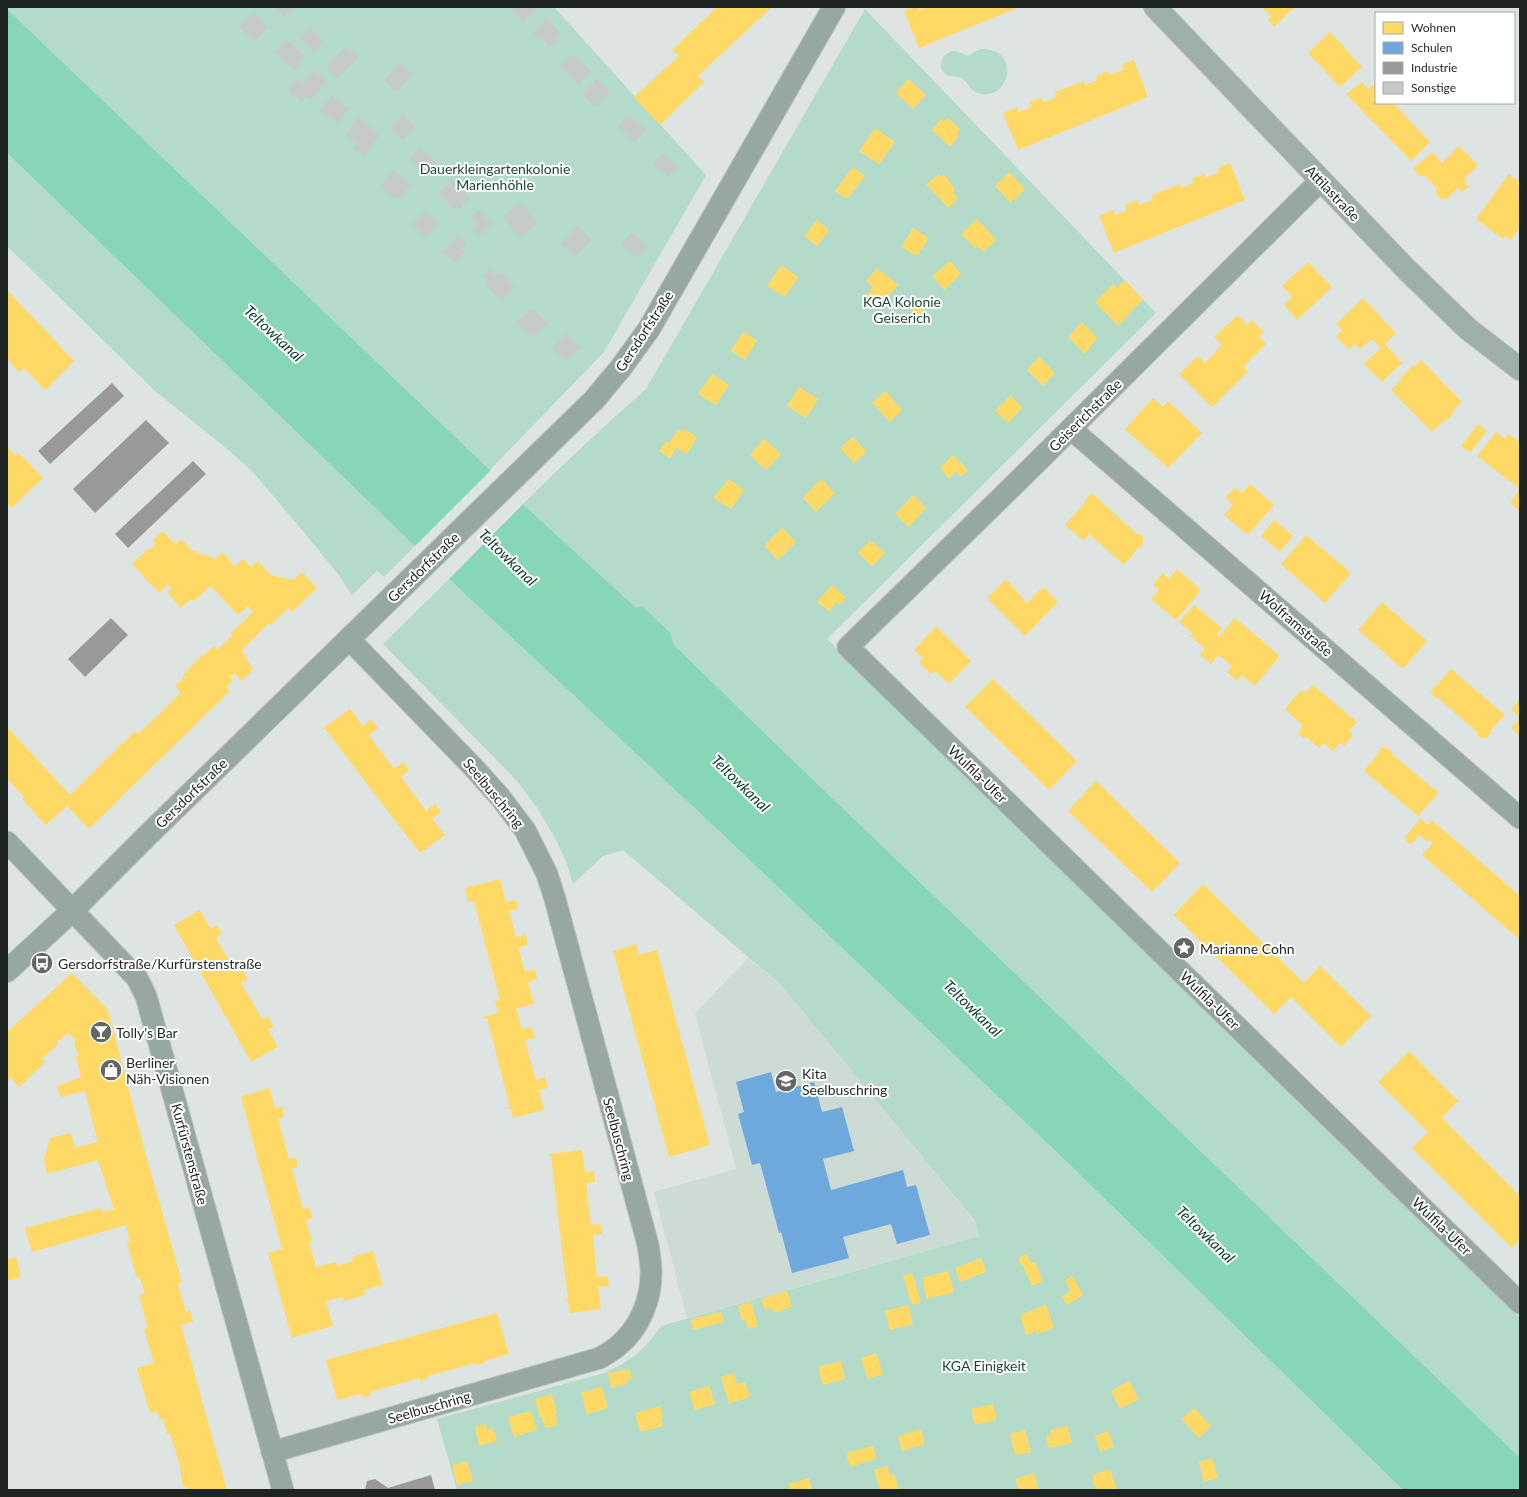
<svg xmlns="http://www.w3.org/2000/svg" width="1527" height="1497" font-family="Lato,sans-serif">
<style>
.built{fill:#cddbd5}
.green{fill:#b4dbc9}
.water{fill:#87d7b7}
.pier{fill:#dee4e1}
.homes{fill:#ffd966}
.schools{fill:#6fa8dc}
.industry{fill:#999}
.building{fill:#c6cbc8}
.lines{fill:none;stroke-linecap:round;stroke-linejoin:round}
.minor-casing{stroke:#bcc1be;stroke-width:23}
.tertiary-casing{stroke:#bcc1be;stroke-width:24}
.secondary-casing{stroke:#bcc1be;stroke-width:24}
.minor{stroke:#97a8a0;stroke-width:21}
.tertiary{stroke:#97a8a0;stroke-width:22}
.secondary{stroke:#9eaea9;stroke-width:22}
.labels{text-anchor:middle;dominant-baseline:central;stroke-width:4;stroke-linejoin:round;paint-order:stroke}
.park-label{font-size:14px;fill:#194836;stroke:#fff}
.street-label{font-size:14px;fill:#1e2421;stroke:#fff}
.poi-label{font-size:14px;fill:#1e2421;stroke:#fff;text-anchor:start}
.water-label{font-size:15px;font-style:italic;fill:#10402f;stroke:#fff}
</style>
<rect width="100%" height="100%" fill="#dee4e1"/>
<polygon class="built" points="748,958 781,985 975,1222 979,1236 687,1318 654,1192 736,1169 695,1013"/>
<g class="green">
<polygon points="7,7 554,7 706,175 604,352 490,470 7,9"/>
<path d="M865 9 1156 313 827 639 1520 1318V1458L780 748 673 644 671 633 643 607H635L523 504C563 464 604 426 646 389Z"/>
<path d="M979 49C1022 46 1011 103 978 93 969 90 969 83 963 79 958 74 950 79 943 72 937 64 944 52 953 51 958 51 963 54 968 56Z"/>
<polygon points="7,153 415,546 384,577 377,571 352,595 339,575 307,536 252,471 226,448 155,391 7,246"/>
<path d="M449 579 717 829 1068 1163 1403 1490H457L437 1419 604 1373C628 1363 646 1349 661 1326L979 1236 975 1221 781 985 623 850 603 856 573 884 567 864 556 840 538 809 517 781 383 644Z"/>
</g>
<polygon class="water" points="7,9 490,470 523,504 635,607 643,607 671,633 673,644 780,748 1513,1451 1520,1458 1520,1490 1403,1490 1068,1163 717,829 449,579 7,153"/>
<polygon class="pier" points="492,469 525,502 447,581 413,548"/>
<g class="homes">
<polygon points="717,7 772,7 698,76 704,82 660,125 634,97 679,56 672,50"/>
<polygon points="913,7 918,7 919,10 927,7 1020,7 919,48 904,11"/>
<polygon points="1262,7 1295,7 1274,27 1268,20 1271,16"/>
<polygon points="1330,32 1362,67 1340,87 1308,53"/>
<polygon points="1134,60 1148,97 1018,150 1003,113 1017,107 1018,112 1031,107 1029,102 1041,98 1043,102 1057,97 1055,92 1084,81 1085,85 1098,80 1096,76 1108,71 1110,75 1123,70 1122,65"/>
<polygon points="908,79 926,95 913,109 896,93"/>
<polygon points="1362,82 1368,89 1375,83 1376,103 1393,103 1430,142 1411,161 1346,94"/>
<polygon points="948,118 960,129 957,133 958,137 950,147 932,130 941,119 944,121"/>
<polygon points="875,128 895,142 879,164 859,151"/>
<polygon points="1459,146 1478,165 1465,178 1467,180 1464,182 1469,186 1462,192 1458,188 1447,199 1441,199 1436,193 1437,188 1424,175 1421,177 1413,169 1432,152 1442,163"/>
<polygon points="1230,163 1245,200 1114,253 1099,216 1113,210 1115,215 1127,210 1125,205 1137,200 1139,205 1153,200 1152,195 1180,184 1181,188 1194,183 1192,178 1205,174 1206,178 1219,172 1218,168"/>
<polygon points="853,167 865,176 847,199 835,191"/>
<polygon points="1009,172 1025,189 1011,203 995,186"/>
<polygon points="939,174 941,176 945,175 955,190 953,193 958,198 948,208 926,184"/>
<polygon points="1509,174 1520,182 1520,191 1517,194 1520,196 1520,227 1511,240 1505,236 1503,239 1476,219"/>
<polygon points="977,219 996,240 983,252 977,246 975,248 961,234"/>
<polygon points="817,220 829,230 817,246 804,236"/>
<polygon points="913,228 929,238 917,256 901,247"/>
<polygon points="950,261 961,274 944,290 932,276"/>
<polygon points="1308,262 1332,287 1297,320 1284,305 1292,297 1282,286"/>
<polygon points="781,265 798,277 785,297 767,286"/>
<polygon points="877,268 898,285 878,307 866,296 873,287 866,281"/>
<polygon points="1124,280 1143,299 1118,326 1095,302 1113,284 1117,288"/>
<polygon points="7,290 74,361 45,390 24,368 19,372 7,359"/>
<polygon points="1363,298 1396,333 1385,344 1402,363 1382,382 1364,364 1381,348 1372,339 1360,349 1355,344 1349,350 1336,336 1342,330 1336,324"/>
<polygon points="915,299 927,316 919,322 907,304"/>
<polygon points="1238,315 1247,325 1252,320 1264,332 1259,337 1266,344 1243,367 1248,371 1212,407 1179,374 1198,356 1205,363 1222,345 1214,337"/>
<polygon points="1082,322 1097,338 1085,354 1068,337"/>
<polygon points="743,332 757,340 745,360 731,351"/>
<polygon points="1039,357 1055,373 1043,386 1027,370"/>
<polygon points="1421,360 1462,402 1452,411 1454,413 1443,423 1442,422 1432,432 1391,390 1401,380 1400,378 1413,365 1415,366"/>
<polygon points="712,374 729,385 716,405 698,394"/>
<polygon points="799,387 818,399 806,418 787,406"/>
<polygon points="885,391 902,410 890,422 872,403"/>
<polygon points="1011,395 1022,408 1008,423 995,411"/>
<polygon points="1153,398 1163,407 1168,401 1202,433 1168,468 1125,429"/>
<polygon points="1478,424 1487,431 1470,453 1461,446"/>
<polygon points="678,429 682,432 684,429 697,437 687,454 676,448 670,458 659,451 666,441 669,443"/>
<polygon points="1496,432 1505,439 1509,434 1520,442 1520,489 1477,456"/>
<polygon points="853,437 867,452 854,463 840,448"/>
<polygon points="764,439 781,454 766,470 750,455"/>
<polygon points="7,447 16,456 19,453 43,478 12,508 7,503"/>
<polygon points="953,455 968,470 961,477 956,471 949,479 940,468"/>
<polygon points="729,479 744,490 731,509 713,498"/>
<polygon points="821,479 835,493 816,512 803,498"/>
<polygon points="1250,484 1274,505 1248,535 1224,515 1233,505 1225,498 1235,488 1242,493"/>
<polygon points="1520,489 1520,511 1510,503"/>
<polygon points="1092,493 1118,517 1137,534 1140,534 1143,536 1143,544 1141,547 1138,548 1124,565 1089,534 1084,541 1065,525 1085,503 1084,501"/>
<polygon points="913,495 926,508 909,527 895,514"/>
<polygon points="1274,520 1293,536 1280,552 1261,536"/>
<polygon points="782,528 796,542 778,560 764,546"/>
<polygon points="163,531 175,544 181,539 193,551 216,559 222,552 235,566 243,559 251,567 258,561 271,575 293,580 302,572 317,588 292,612 289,608 271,625 269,623 242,650 253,670 242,681 234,673 230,677 233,681 226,687 230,691 89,829 67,806 46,825 22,799 24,797 7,779 7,727 70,795 135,731 138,734 181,693 175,686 185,677 183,675 202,655 203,656 214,646 217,650 232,635 231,633 253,612 248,606 238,615 212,587 211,588 210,586 194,601 191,599 181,608 167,592 172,588 168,584 159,593 132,564 149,548 150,549 156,544 153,540"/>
<polygon points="1306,535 1351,573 1325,603 1281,564"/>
<polygon points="870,540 885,553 872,566 858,553"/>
<polygon points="1177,569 1201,590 1176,620 1151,599 1159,590 1153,585 1163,573 1169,579"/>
<polygon points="1006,579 1027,603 1034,597 1033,596 1044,587 1058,602 1025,636 987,598"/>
<polygon points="832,585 846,598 840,605 837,602 829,611 817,602"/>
<polygon points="1382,602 1427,641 1403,669 1358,630"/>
<polygon points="1194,605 1222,628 1217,635 1219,637 1235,618 1280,656 1255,686 1242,675 1237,681 1227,672 1232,666 1218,655 1211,664 1200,655 1205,649 1190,636 1193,634 1179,622"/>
<polygon points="936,626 971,661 949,684 935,671 931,674 919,663 923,658 914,650"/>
<polygon points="1451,669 1505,715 1491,730 1491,733 1487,738 1483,738 1479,737 1476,731 1438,698 1434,697 1431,693 1433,688 1438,684"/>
<polygon points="993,679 1077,761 1049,790 965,707"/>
<polygon points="1313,685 1357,722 1349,731 1353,735 1344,746 1340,743 1333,751 1324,743 1319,748 1306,737 1304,738 1298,733 1303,726 1285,709 1301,690 1305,693"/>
<polygon points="1520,699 1520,717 1511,710"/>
<polygon points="350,709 363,726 371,719 378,728 369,735 394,769 403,762 409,770 401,777 426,811 435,804 441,812 432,819 445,835 420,853 325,729 323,730 322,729"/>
<polygon points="1520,718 1520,736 1511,728"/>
<polygon points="1383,747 1390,749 1393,755 1431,787 1436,789 1438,793 1436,797 1431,801 1418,816 1364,771 1377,755 1379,750"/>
<polygon points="1096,781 1180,863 1152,892 1068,811"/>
<polygon points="1421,818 1428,825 1432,820 1520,896 1520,940 1422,855 1433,843 1429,840 1428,842 1419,835 1411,845 1404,838"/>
<polygon points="500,879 506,902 516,900 518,909 509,911 516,937 526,935 528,945 518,947 525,972 535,969 537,979 528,982 534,1004 516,1009 522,1029 532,1027 535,1038 525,1040 536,1080 545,1077 548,1088 539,1090 544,1110 513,1118 511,1108 506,1109 506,1108 510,1107 487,1018 484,1019 483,1017 498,1013 495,1001 500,1000 474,901 468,902 465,888"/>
<polygon points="1203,884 1304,983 1320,966 1371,1016 1341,1047 1291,997 1274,1014 1174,915"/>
<polygon points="200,910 211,929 217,925 222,934 216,938 236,973 242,970 248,979 241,983 262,1019 268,1016 274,1026 268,1029 278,1047 251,1062 174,925"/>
<polygon points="636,944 639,955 657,950 710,1145 669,1157 613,951"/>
<polygon points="72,973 108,1010 144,1148 182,1282 178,1284 186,1312 190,1310 193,1322 181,1325 227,1490 187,1490 187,1487 183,1487 180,1466 170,1433 167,1434 163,1418 160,1419 157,1411 150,1413 137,1368 154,1363 144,1329 148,1328 139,1295 145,1293 139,1276 136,1277 127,1242 130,1241 126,1225 32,1252 25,1228 101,1208 102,1212 114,1209 98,1160 47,1174 44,1160 50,1138 71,1133 75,1148 98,1142 85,1091 61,1097 57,1086 81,1077 76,1057 78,1056 74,1043 76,1040 68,1033 58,1041 58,1045 42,1058 45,1062 19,1087 11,1078 7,1081 7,1032"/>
<polygon points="1409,1051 1458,1101 1442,1118 1520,1196 1520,1239 1512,1248 1412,1148 1428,1132 1378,1082"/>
<polygon points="269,1088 275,1108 282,1106 284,1117 278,1119 289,1159 296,1157 298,1167 292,1169 303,1209 309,1208 313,1218 306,1220 312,1241 309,1242 316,1267 336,1262 337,1266 353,1261 352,1257 373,1251 383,1285 364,1290 365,1295 344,1301 343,1297 326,1301 333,1326 292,1338 268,1253 282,1249 241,1097"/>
<polygon points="582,1150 585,1172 594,1171 595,1182 586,1183 591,1225 601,1224 602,1234 593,1235 597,1277 608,1276 609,1286 598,1287 601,1309 570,1313 568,1301 566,1301 566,1300 568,1299 557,1208 551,1156 549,1156 549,1154"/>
<polygon points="1027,1254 1031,1263 1035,1262 1043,1281 1032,1286 1022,1264 1021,1265 1018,1258"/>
<polygon points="16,1257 21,1277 7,1281 7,1259"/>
<polygon points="981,1258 986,1272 960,1282 955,1268"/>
<polygon points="948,1271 954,1292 927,1299 922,1278"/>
<polygon points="912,1273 921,1302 912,1305 903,1276"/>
<polygon points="1072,1276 1083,1295 1067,1305 1062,1296 1071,1291 1065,1280"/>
<polygon points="787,1291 792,1307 774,1313 772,1308 765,1310 761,1299"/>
<polygon points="751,1302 758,1326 748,1329 745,1319 742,1320 738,1306"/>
<polygon points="908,1305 913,1324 890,1330 885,1311"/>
<polygon points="1046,1305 1054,1328 1037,1334 1036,1331 1026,1335 1020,1315"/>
<polygon points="721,1312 724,1322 693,1330 691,1319"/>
<polygon points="497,1313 509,1354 484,1361 485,1363 476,1365 476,1363 428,1376 428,1379 420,1381 420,1378 370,1392 371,1395 363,1398 362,1394 337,1400 326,1360"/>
<polygon points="876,1353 883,1374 868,1379 861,1358"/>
<polygon points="841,1361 845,1379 823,1385 818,1367"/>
<polygon points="629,1369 632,1379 626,1380 627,1384 611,1388 608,1373"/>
<polygon points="734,1373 737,1384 745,1382 750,1397 729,1404 721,1377"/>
<polygon points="1129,1381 1139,1399 1120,1409 1111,1391"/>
<polygon points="709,1386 715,1404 695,1410 689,1392"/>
<polygon points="602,1387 608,1408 587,1414 581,1393"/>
<polygon points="552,1394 557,1413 555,1414 558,1425 545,1428 542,1417 540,1418 535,1399"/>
<polygon points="993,1404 997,1420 975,1425 971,1409"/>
<polygon points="660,1406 663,1418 661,1419 663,1426 640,1432 635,1413"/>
<polygon points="1194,1408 1211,1426 1199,1438 1181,1419"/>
<polygon points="531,1411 537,1430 514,1437 508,1417"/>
<polygon points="485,1424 487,1430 493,1428 497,1441 479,1446 475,1427"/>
<polygon points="1067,1426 1072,1443 1049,1448 1046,1436 1052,1435 1050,1430"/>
<polygon points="921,1429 925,1444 902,1451 898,1436"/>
<polygon points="1025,1430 1031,1452 1015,1455 1010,1434"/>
<polygon points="1108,1431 1114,1447 1100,1452 1095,1436"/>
<polygon points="873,1446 876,1459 850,1467 846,1453"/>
<polygon points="1212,1458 1218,1478 1204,1482 1199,1462"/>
<polygon points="467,1461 473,1481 457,1485 452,1465"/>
<polygon points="887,1466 890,1475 894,1474 899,1490 880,1490 874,1470"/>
<polygon points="1110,1469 1117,1490 1097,1490 1092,1482 1094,1481 1092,1475"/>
<polygon points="1034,1473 1039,1490 1019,1490 1015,1479"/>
<polygon points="809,1478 812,1490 790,1490 788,1484"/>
</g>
<polygon class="schools" points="771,1072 776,1092 814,1082 822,1112 842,1107 854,1151 823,1159 831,1190 903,1170 907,1187 916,1185 930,1235 897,1244 891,1224 843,1237 849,1258 792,1273 781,1232 779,1233 760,1163 752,1165 738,1114 744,1112 736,1082"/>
<g class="industry">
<polygon points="112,383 124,396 50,464 38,451"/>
<polygon points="146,420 169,443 95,513 73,489"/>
<polygon points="193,461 206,474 128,548 115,534"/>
<polygon points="111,618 128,635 85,677 68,659"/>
<polygon points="431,1475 435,1490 365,1490 367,1481 375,1479 388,1488"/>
</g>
<g class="building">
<polygon points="275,7 295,7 284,17"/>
<polygon points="512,7 533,7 536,10 523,22 510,9"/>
<polygon points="254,12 269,27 254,42 239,27"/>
<polygon points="547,19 562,35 549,47 542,39 540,41 532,33"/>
<polygon points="311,28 324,42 314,52 300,38"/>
<polygon points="286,40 306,56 294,70 274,53"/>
<polygon points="346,46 358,57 338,79 326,68"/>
<polygon points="572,54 591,71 579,84 560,67"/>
<polygon points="400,62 413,74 396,92 384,80"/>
<polygon points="314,70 326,80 311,100 306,96 302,102 288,91 298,78 304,83"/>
<polygon points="597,79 610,92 595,107 582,94"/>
<polygon points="331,96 349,108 338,124 320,111"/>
<polygon points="403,114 416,127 403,140 390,128"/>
<polygon points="628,114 646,130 635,143 617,126"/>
<polygon points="358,117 380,134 364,157 353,149 357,144 345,135"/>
<polygon points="419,147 440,165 431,177 409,158"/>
<polygon points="662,153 678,167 669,177 653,164"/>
<polygon points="394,170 411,184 397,200 380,186"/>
<polygon points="452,180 470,198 459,209 456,206 454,209 438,193"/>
<polygon points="522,202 538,224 519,238 503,216"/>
<polygon points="479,210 492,224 479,236 472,229 477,224 471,217"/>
<polygon points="425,211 438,224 425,237 412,225"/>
<polygon points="578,226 592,240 575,257 561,244"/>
<polygon points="632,232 648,245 638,258 621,245"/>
<polygon points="458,235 467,244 462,249 465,252 455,263 442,251"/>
<polygon points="490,269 496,276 500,272 515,288 501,301 486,285 488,283 482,276"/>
<polygon points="532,308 547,323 533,338 517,322"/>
<polygon points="566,333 580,347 566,361 552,348"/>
</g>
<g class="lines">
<g class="minor-casing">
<g id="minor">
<polyline points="1321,180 1015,484 848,647 1520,1303"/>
<polyline points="1071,429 1520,818"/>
<polyline points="7,842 137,978 146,996 283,1490"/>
<path d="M272 1452 600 1358C606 1354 612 1351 618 1346 640 1328 652 1298 651 1270 651 1262 649 1253 648 1245L555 899 547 874 525 830 500 797 474 768 349 639"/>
</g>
</g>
<g class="tertiary-casing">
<polyline id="tertiary" points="7,971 72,911 149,834 594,400 620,369 649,329 834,7"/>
</g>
<g class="secondary-casing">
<polyline id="secondary" points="1155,7 1407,270 1468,329 1520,369"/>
</g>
<use href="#minor" class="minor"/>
<use href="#tertiary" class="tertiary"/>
<use href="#secondary" class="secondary"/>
</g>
<defs>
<g id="sight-disc" transform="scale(1.15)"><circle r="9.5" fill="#616764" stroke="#fff"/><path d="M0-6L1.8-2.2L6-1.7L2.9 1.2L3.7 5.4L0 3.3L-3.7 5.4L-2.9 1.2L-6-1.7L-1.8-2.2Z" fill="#fff"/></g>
<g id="bus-disc" transform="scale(1.15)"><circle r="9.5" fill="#616764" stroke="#fff"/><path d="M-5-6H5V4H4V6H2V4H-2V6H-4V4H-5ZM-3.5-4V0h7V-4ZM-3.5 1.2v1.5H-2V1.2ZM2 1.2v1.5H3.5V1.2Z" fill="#fff"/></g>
<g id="bar-disc" transform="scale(1.15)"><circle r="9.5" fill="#616764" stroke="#fff"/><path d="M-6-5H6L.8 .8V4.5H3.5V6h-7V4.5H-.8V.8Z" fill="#fff"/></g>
<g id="shop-disc" transform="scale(1.15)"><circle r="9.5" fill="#616764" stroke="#fff"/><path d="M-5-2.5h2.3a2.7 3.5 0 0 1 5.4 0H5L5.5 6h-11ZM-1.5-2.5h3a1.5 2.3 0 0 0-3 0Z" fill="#fff"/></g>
<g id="school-disc" transform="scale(1.15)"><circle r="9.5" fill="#616764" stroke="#fff"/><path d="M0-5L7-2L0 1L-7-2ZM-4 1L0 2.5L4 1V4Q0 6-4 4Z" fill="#fff"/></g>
</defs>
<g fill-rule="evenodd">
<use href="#sight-disc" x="1184" y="948"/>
<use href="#bus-disc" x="42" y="963"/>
<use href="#bar-disc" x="101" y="1032"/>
<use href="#shop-disc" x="111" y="1070"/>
<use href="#school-disc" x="786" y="1081"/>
</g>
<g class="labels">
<g class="park-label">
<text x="495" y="168">Dauerkleingartenkolonie<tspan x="495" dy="16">Marienhöhle</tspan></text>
<text x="902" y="301">KGA Kolonie<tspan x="902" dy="16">Geiserich</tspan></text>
<text x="984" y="1365">KGA Einigkeit</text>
</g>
<g class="street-label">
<text transform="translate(1333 193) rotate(46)">Attilastraße</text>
<text transform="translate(644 331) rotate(-57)">Gersdorfstraße</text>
<text transform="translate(1085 415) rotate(-45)">Geiserichstraße</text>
<text transform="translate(423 567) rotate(-44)">Gersdorfstraße</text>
<text transform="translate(1296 623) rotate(41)">Wolframstraße</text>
<text transform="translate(978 774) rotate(44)">Wulfila-Ufer</text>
<text transform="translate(191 793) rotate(-44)">Gersdorfstraße</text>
<text transform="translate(494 793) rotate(50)">Seelbuschring</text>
<text transform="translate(1210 1000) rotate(44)">Wulfila-Ufer</text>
<text transform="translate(619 1139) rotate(75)">Seelbuschring</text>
<text transform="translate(190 1154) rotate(75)">Kurfürstenstraße</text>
<text transform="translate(1442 1226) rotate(44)">Wulfila-Ufer</text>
<text transform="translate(429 1407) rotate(-16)">Seelbuschring</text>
</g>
<g class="poi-label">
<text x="1200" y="948">Marianne Cohn</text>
<text x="58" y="963">Gersdorfstraße/Kurfürstenstraße</text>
<text x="116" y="1032">Tolly's Bar</text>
<text x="126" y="1062">Berliner<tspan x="126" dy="16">Näh-Visionen</tspan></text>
<text x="802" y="1073">Kita<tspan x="802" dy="16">Seelbuschring</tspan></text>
</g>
<g class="water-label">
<text transform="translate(274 333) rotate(43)">Teltowkanal</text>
<text transform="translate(508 557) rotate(44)">Teltowkanal</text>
<text transform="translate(741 783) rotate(44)">Teltowkanal</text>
<text transform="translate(973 1008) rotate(44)">Teltowkanal</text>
<text transform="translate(1206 1234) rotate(44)">Teltowkanal</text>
</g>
</g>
<rect width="1527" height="1497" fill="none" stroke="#1e2421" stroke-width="16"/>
<rect x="1375" y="12" width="140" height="92" fill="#ffffff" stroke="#a5a7a6"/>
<rect x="1383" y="22" width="20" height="12" fill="#ffd966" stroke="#a5a7a6"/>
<text x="1411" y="32" font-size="12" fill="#1e2421">Wohnen</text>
<rect x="1383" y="42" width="20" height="12" fill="#6fa8dc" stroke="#a5a7a6"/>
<text x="1411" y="52" font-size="12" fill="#1e2421">Schulen</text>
<rect x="1383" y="62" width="20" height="12" fill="#999999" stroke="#a5a7a6"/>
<text x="1411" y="72" font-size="12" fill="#1e2421">Industrie</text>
<rect x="1383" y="82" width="20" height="12" fill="#c6cbc8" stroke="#a5a7a6"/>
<text x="1411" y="92" font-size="12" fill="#1e2421">Sonstige</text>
</svg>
